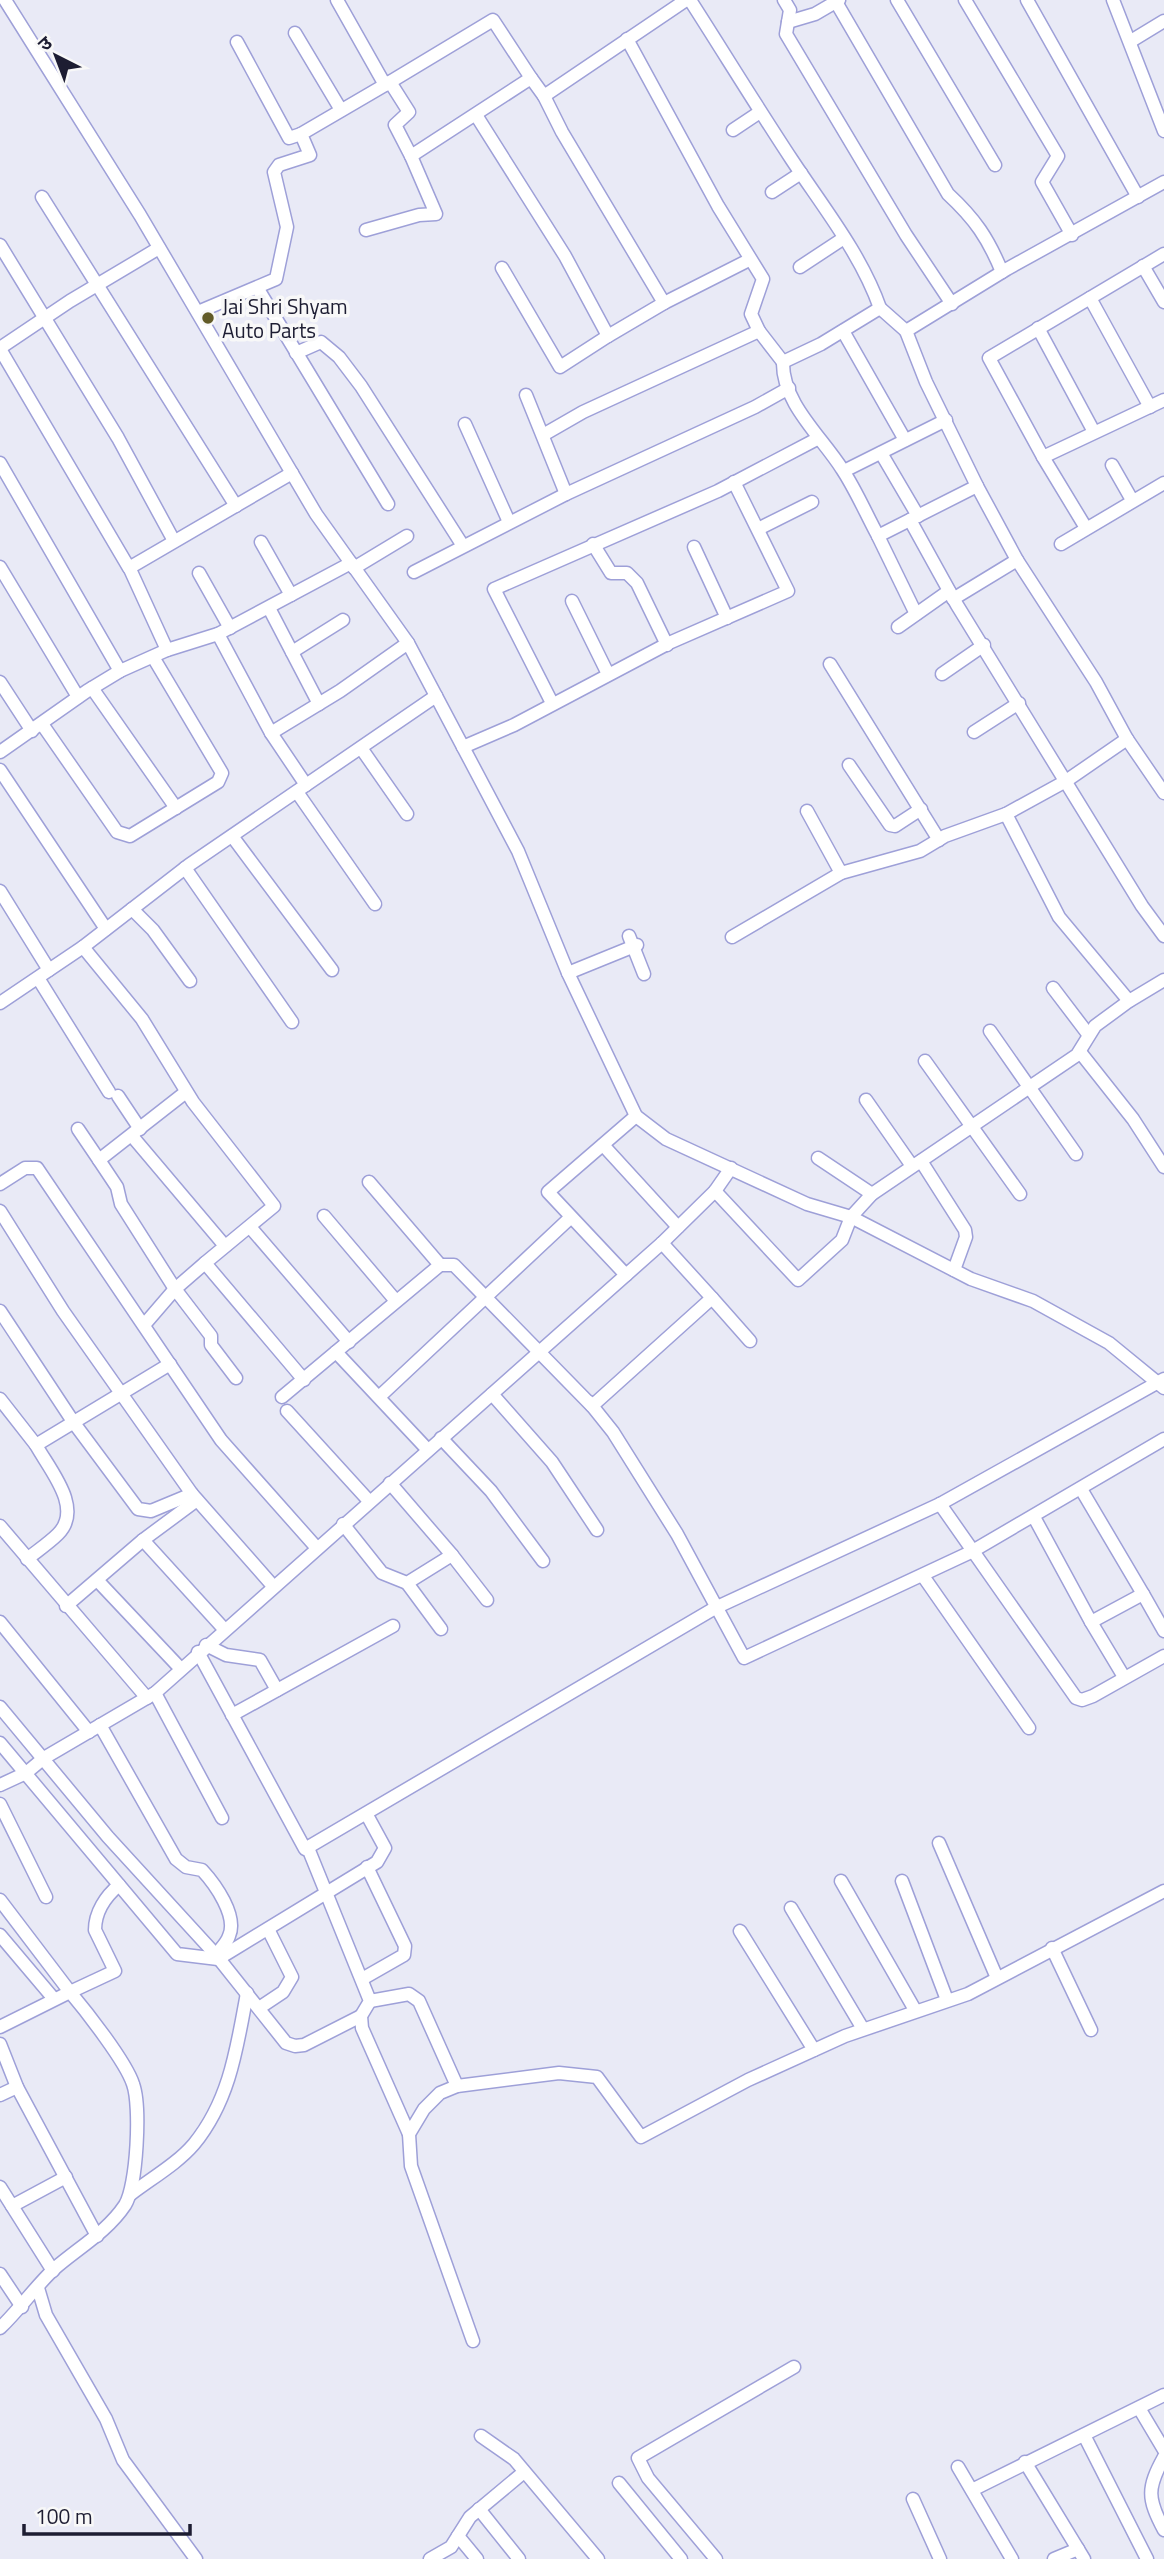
<svg xmlns="http://www.w3.org/2000/svg" width="1164" height="2559" font-family="'Titillium Web','Noto Sans Devanagari',sans-serif">
<style>
.lines{fill:none;stroke-linecap:round;stroke-linejoin:round}
.minor-casing{stroke:#9ea0d8;stroke-width:15}
.minor{stroke:#fff;stroke-width:12}
.poi-dot{fill:#625b28;stroke:#f8f8f8;stroke-width:2.5}
.labels{text-anchor:middle;dominant-baseline:central;stroke-width:7;stroke-linejoin:round;paint-order:stroke}
.poi-label{font-size:21px;fill:#1d1d32;stroke:#f8f8f8;text-anchor:start}
</style>
<rect width="100%" height="100%" fill="#e9eaf6"/>
<g class="lines">
<g class="minor-casing">
<g id="minor">
<polyline points="5,0 140,215 316,514 408,643 518,851 568,973 636,1116 666,1139 807,1204 851,1217 971,1279 1033,1301 1109,1343 1164,1388"/>
<polyline points="337,0 385,85"/>
<path d="M690 0C724 53 757 107 792 160 823 207 861 254 880 308"/>
<polyline points="784,0 790,10 786,34 906,235 952,304"/>
<polyline points="897,0 995,165"/>
<polyline points="965,0 1058,156 1042,182 1072,235"/>
<polyline points="1027,0 1138,197"/>
<polyline points="1113,0 1164,131"/>
<path d="M836 2 948 194C975 219 988 238 1002 272"/>
<polyline points="788,22 815,14 839,0"/>
<polyline points="295,33 341,110"/>
<polyline points="1131,41 1164,21"/>
<polyline points="237,42 289,138 301,134"/>
<polyline points="390,82 493,20 531,78"/>
<polyline points="544,96 562,132 664,303 608,336"/>
<polyline points="476,115 565,256 608,336 560,367 502,268"/>
<polyline points="733,130 760,112"/>
<polyline points="772,192 801,173"/>
<polyline points="42,197 236,506"/>
<polyline points="366,230 419,215 436,214 411,156"/>
<polyline points="0,245 118,438 174,541"/>
<polyline points="1164,254 989,358 1043,457 1164,400"/>
<polyline points="1143,266 1164,302"/>
<polyline points="800,267 844,238"/>
<polyline points="258,289 388,504"/>
<polyline points="1090,298 1150,407"/>
<polyline points="664,303 749,260"/>
<polyline points="198,312 276,279 287,227 274,172 279,165 310,155 301,134 390,82 409,112 395,125 411,156 531,78 544,96 686,0"/>
<polyline points="1038,328 1094,432"/>
<polyline points="759,331 783,362 821,344 880,308 906,331 1007,269 1164,182"/>
<polyline points="843,331 905,440"/>
<polyline points="906,331 926,382 977,486"/>
<polyline points="0,348 70,301 159,248"/>
<polyline points="0,349 129,568 292,473"/>
<polyline points="296,353 321,342 339,357 361,386 463,546"/>
<path d="M783 362C782 403 822 437 842 469 856 490 866 514 878 536L977 486 1017 560 1096 682 1127 739 1164 793"/>
<polyline points="526,395 566,494"/>
<polyline points="465,424 509,522"/>
<polyline points="543,435 583,412 759,331 751,314 763,279 718,206 627,39"/>
<polyline points="881,453 918,516"/>
<polyline points="1043,457 1086,528"/>
<polyline points="0,463 120,671"/>
<polyline points="1112,465 1132,500"/>
<polyline points="844,471 946,420"/>
<polyline points="910,520 957,605 1142,906 1164,936"/>
<polyline points="758,529 812,502"/>
<polyline points="878,536 916,614"/>
<polyline points="261,542 291,595"/>
<polyline points="593,544 611,573 627,573 637,583 667,645"/>
<polyline points="1061,544 1164,483"/>
<polyline points="694,547 727,618"/>
<polyline points="0,567 78,697"/>
<polyline points="129,567 167,650"/>
<polyline points="354,568 407,536"/>
<polyline points="414,572 566,494 755,407 789,388"/>
<polyline points="199,573 230,628"/>
<polyline points="953,599 1017,560"/>
<polyline points="572,601 608,674"/>
<polyline points="269,608 319,704"/>
<polyline points="898,627 949,591"/>
<polyline points="218,634 271,733 306,785"/>
<polyline points="292,652 343,620"/>
<polyline points="830,664 939,840"/>
<polyline points="942,674 984,645"/>
<polyline points="0,682 32,731"/>
<polyline points="92,688 176,808"/>
<polyline points="552,703 494,589 718,491 817,439"/>
<polyline points="42,724 117,832 130,836 218,782 222,773 153,657"/>
<polyline points="974,732 1019,703"/>
<polyline points="271,733 340,691 408,643"/>
<polyline points="463,747 514,725 669,643 788,591 734,482"/>
<polyline points="361,748 407,814"/>
<polyline points="0,752 87,691 120,671 167,650 218,634 351,563"/>
<polyline points="849,765 890,825 895,826 921,809"/>
<polyline points="0,770 106,929"/>
<polyline points="297,792 375,904"/>
<polyline points="807,811 841,873"/>
<polyline points="1006,814 1066,781 1127,739"/>
<polyline points="232,836 332,970"/>
<polyline points="185,868 292,1022"/>
<polyline points="0,891 49,970"/>
<polyline points="132,909 153,930 190,981"/>
<polyline points="629,936 644,974"/>
<polyline points="732,937 841,873 920,851 945,836 1006,814 1059,917 1129,1001"/>
<polyline points="83,947 142,1019 193,1102 274,1206 205,1263 304,1380"/>
<polyline points="568,973 637,945"/>
<polyline points="38,978 109,1092"/>
<polyline points="1053,988 1088,1034"/>
<polyline points="0,1003 83,947 189,865 436,696"/>
<polyline points="990,1031 1076,1154"/>
<polyline points="1080,1052 1133,1119 1164,1167"/>
<polyline points="925,1061 1020,1194"/>
<polyline points="186,1092 99,1160 117,1187 121,1204 175,1289 211,1336 211,1345 236,1378"/>
<polyline points="118,1096 140,1129"/>
<polyline points="866,1100 912,1166"/>
<polyline points="78,1129 99,1160"/>
<polyline points="132,1136 225,1246"/>
<polyline points="603,1145 678,1227"/>
<polyline points="818,1158 872,1194"/>
<polyline points="921,1161 965,1230 966,1237 954,1270"/>
<polyline points="369,1182 440,1265"/>
<polyline points="0,1184 25,1168 37,1168 221,1440 316,1547"/>
<polyline points="715,1191 798,1280 842,1240 851,1217 872,1194 1077,1055 1095,1026 1129,1001 1164,980"/>
<polyline points="0,1211 63,1311 192,1494 273,1586"/>
<polyline points="324,1216 396,1301"/>
<polyline points="250,1227 349,1342"/>
<polyline points="626,1275 548,1192 636,1116"/>
<polyline points="712,1298 750,1341"/>
<polyline points="0,1311 74,1423 138,1509 151,1511 192,1494"/>
<polyline points="144,1325 175,1289 205,1263"/>
<polyline points="336,1352 427,1449"/>
<polyline points="492,1394 552,1462 597,1530"/>
<polyline points="282,1397 440,1265 454,1265 592,1406 712,1298 662,1243"/>
<polyline points="379,1397 570,1218"/>
<polyline points="0,1399 36,1445"/>
<polyline points="589,1402 613,1432 677,1534 744,1658 971,1552 1164,1439"/>
<polyline points="287,1411 369,1501"/>
<polyline points="441,1438 491,1491 543,1561"/>
<polyline points="940,1504 1076,1698 1082,1700 1093,1696 1164,1656"/>
<polyline points="1034,1517 1091,1622 1143,1594 1081,1489"/>
<polyline points="343,1524 382,1573 407,1583 452,1555 390,1483"/>
<polyline points="0,1526 147,1698"/>
<polyline points="143,1540 224,1629"/>
<polyline points="452,1555 487,1600"/>
<path d="M27 1559C37 1551 49 1543 58 1534 84 1508 49 1469 36 1445L170 1364"/>
<polyline points="923,1576 1029,1728"/>
<polyline points="97,1580 180,1668"/>
<polyline points="407,1583 441,1629"/>
<polyline points="1143,1594 1164,1631"/>
<polyline points="66,1606 143,1540 197,1500"/>
<polyline points="0,1622 89,1732"/>
<polyline points="1091,1622 1124,1677"/>
<polyline points="206,1645 226,1655 260,1660 277,1690"/>
<polyline points="198,1652 305,1849 715,1608 940,1504 1164,1379"/>
<polyline points="155,1693 222,1818"/>
<polyline points="0,1707 108,1837 216,1955 286,2043 295,2046 304,2045 361,2016"/>
<polyline points="232,1715 393,1626"/>
<path d="M100 1725 176 1859 186 1867 202 1870C215 1884 238 1916 229 1936 227 1943 220 1949 216 1955"/>
<polyline points="0,1743 177,1954 218,1959 377,1862 385,1848 367,1815"/>
<polyline points="0,1785 26,1773 44,1758 155,1693 662,1243 715,1191 731,1168"/>
<polyline points="0,1804 46,1897"/>
<polyline points="939,1843 997,1978"/>
<polyline points="308,1848 370,2001 361,2016 362,2028 409,2134"/>
<polyline points="841,1881 915,2010"/>
<polyline points="902,1881 947,2000"/>
<path d="M0 1900 70 1992 115 1971 95 1930C95 1912 106 1896 119 1885"/>
<polyline points="791,1908 863,2029"/>
<polyline points="740,1931 814,2050"/>
<polyline points="0,1935 54,1999"/>
<polyline points="1052,1948 1091,2030"/>
<polyline points="362,1979 404,1955 405,1946 367,1867"/>
<polyline points="370,2001 409,1994 419,2001 457,2086"/>
<polyline points="259,2008 283,1992 292,1977 268,1929"/>
<path d="M0 2027 70 1992C86 2011 126 2062 133 2084 141 2106 137 2186 125 2205 107 2232 78 2248 54 2269 35 2287 19 2310 0 2328"/>
<polyline points="0,2044 17,2087 97,2236"/>
<polyline points="0,2095 17,2087"/>
<polyline points="0,2187 53,2271"/>
<path d="M131 2194C152 2178 178 2163 194 2144 230 2100 237 2047 247 1993"/>
<polyline points="12,2206 66,2177"/>
<polyline points="0,2274 22,2307"/>
<polyline points="38,2288 46,2315 106,2419 123,2460 196,2559"/>
<polyline points="473,2341 411,2166 409,2134 424,2109 440,2093 457,2086 559,2073 597,2077 641,2137 748,2080 845,2036 968,1994 1164,1891"/>
<polyline points="1139,2408 1164,2450"/>
<polyline points="1084,2435 1147,2559"/>
<polyline points="481,2436 514,2459 598,2559"/>
<path d="M1164 2457C1147 2488 1147 2498 1164 2530"/>
<polyline points="1025,2462 1084,2559"/>
<polyline points="958,2467 1012,2559"/>
<polyline points="619,2483 681,2559"/>
<polyline points="972,2490 1164,2395"/>
<polyline points="913,2499 940,2559"/>
<polyline points="479,2509 519,2559"/>
<polyline points="458,2536 477,2559"/>
<polyline points="430,2559 451,2547 470,2517 524,2472"/>
<polyline points="716,2559 648,2478 638,2458 794,2367"/>
<polyline points="1054,2559 1078,2549"/>
</g>
</g>
<use href="#minor" class="minor"/>
</g>
<circle class="poi-dot" cx="208" cy="318" r="7"/>
<g class="labels">
<g class="poi-label">
<text x="222" y="306">Jai Shri Shyam<tspan x="222" dy="24">Auto Parts</tspan></text>
</g>
</g>
<g transform="translate(56 56) rotate(318)" stroke="#f8f8f8" stroke-width="5" paint-order="stroke">
<path d="M0-5L12 26L0 18L-12 26Z" fill="#1d1d32"/>
<text y="-10" font-size="19" font-weight="bold" text-anchor="middle" fill="#1d1d32">उ</text>
</g>
<path d="M24 2524v10h166v-10" fill="none" stroke="#1d1d32" stroke-width="3.5"/>
<text x="35" y="2524" font-size="21" fill="#1d1d32" stroke="#f8f8f8" stroke-width="5" paint-order="stroke">100 m</text>
</svg>
